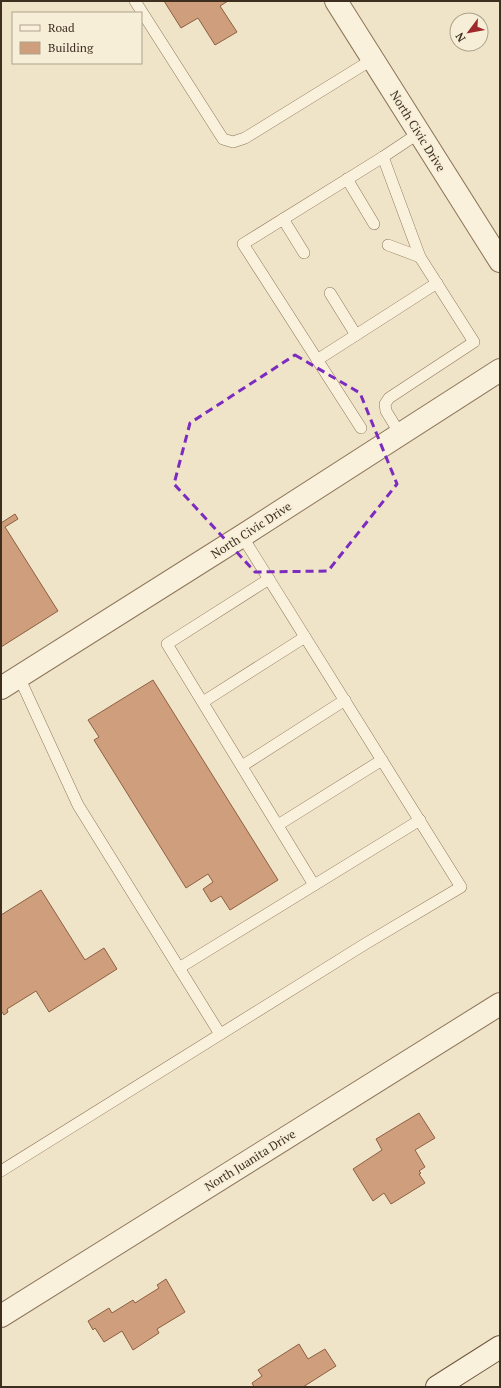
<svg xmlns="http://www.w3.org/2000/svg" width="501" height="1388" font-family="'PT Serif',serif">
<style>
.building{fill:#cf9f7d;stroke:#8d5f41}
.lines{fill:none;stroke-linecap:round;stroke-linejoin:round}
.lane-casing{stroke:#8d765c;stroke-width:12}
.street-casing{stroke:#8d765c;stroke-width:24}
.secondary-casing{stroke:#6f573f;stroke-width:24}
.lane{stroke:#faf1dc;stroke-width:11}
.street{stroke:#faf1dc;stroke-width:22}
.secondary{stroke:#faf1dc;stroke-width:22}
.marked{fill:none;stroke:#7b2cbf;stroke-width:3;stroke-dasharray:8 5;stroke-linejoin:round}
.labels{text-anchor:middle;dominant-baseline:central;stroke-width:4;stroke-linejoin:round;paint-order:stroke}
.street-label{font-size:12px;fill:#3d2e20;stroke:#f7eed8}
</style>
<rect width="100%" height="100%" fill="#f0e4c8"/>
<g class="building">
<polygon points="164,1 228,1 220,6 237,32 215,45 198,18 181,28"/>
<polygon points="15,514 18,519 5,527 58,611 1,647 1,523"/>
<polygon points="153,680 278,880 230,910 221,896 211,902 203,889 213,882 208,874 186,888 94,740 99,737 88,720"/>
<polygon points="41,890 85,960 104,948 117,969 49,1012 36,991 7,1009 8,1012 4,1015 2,1012 1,1013 1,915"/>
<polygon points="419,1113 435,1138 415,1150 425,1167 419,1171 421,1173 419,1174 425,1183 391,1204 384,1193 373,1201 353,1169 382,1150 376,1139"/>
<polygon points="166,1279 185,1312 157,1329 159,1333 133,1350 122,1331 104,1342 95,1328 93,1330 88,1321 109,1308 112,1313 133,1300 135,1303 159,1288 157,1285"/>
<polygon points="299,1344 308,1359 325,1349 336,1366 303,1387 254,1387 252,1383 262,1376 258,1370"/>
</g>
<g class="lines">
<g class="lane-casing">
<g id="lane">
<polyline points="135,1 223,139 233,142 245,138 373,59"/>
<polyline points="383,157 420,257 474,342 389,398 385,404 386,411 400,434"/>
<polyline points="347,179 374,224"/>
<polyline points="283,219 304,253"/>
<polyline points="388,245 420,257"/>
<polyline points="330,293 356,335"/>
<polyline points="317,360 437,283"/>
<polyline points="361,428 243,244 383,157 419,133"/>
<polyline points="269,579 167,644 314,885"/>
<polyline points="19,677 78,805 220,1034"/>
<polyline points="203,702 305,637"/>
<polyline points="242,766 345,700"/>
<polyline points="278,825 382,760"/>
<polyline points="179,968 420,820"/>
<polyline points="1,1171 365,944 461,887 242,536"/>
</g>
</g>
<g class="street-casing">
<g id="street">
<polyline points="336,1 500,261"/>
<polyline points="1,688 242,536 500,370"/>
<polyline points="1,1316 500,1004"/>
</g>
</g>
<g class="secondary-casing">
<polyline id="secondary" points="437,1387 500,1347"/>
</g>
<use href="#lane" class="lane"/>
<use href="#street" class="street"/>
<use href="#secondary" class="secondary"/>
</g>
<path class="marked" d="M295 355 360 393 397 484 328 571 255 572 174 484 190 423Z"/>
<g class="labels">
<g class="street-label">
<text transform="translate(418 131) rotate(58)">North Civic Drive</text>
<text transform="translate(251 530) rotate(-33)">North Civic Drive</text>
<text transform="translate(250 1160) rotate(-32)">North Juanita Drive</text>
</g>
</g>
<rect width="501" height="1388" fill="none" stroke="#3d2e20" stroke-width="4"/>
<rect x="12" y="12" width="130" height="52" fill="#f7eed8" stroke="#ada18e"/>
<rect x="20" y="25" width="20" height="6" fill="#faf1dc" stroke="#ada18e"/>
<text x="48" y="32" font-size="12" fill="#3d2e20">Road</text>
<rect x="20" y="42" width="20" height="12" fill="#cf9f7d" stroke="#ada18e"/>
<text x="48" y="52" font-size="12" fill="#3d2e20">Building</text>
<g transform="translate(469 32) rotate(238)"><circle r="19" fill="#f7eed8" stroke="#ada18e"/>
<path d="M0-3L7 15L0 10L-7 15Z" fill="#9e2a2b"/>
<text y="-6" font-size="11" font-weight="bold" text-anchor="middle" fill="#3d2e20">N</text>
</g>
</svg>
